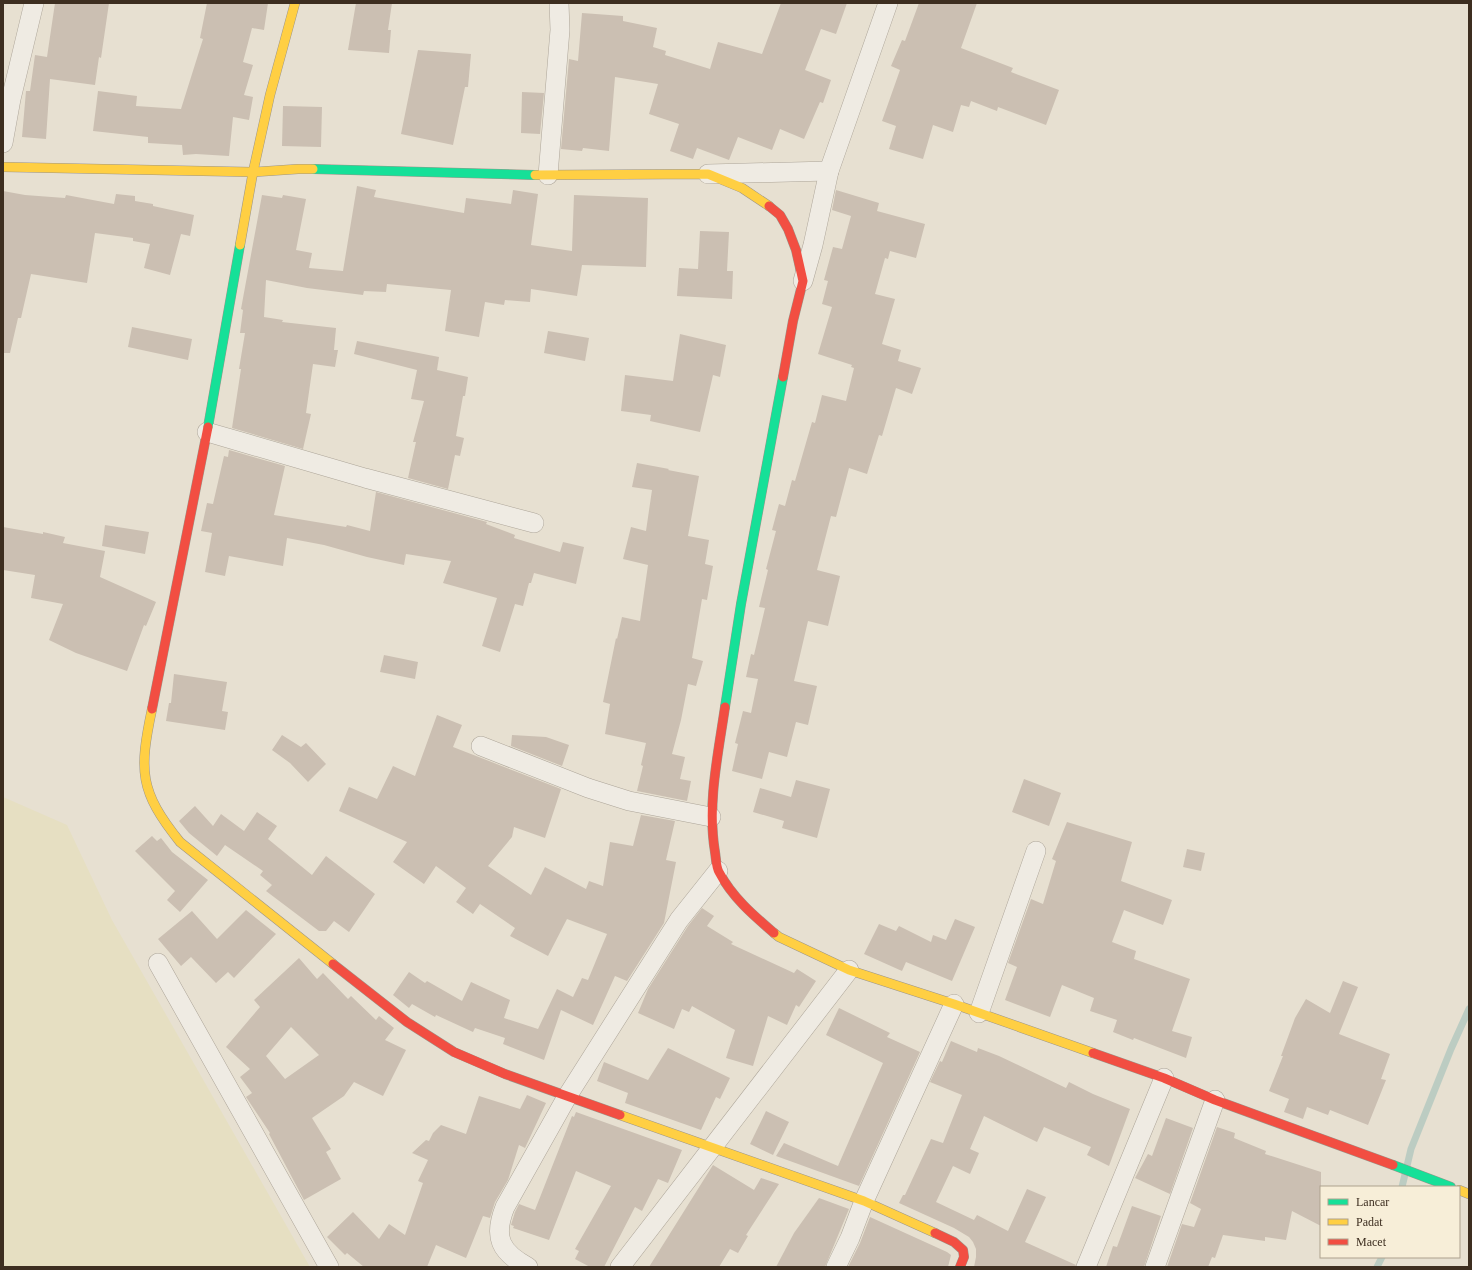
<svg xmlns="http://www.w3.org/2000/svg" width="1472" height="1270" font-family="Georgia,serif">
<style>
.farmland{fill:#e6dfc2}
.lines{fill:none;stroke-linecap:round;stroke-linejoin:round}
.stream{stroke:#bcccc2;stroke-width:7}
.building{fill:#cbbfb2;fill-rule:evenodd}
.street-casing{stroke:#ada599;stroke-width:20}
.fast-casing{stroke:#9c958a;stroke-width:10}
.slow-casing{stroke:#9c958a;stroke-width:10}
.jam-casing{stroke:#9c958a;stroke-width:10}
.street{stroke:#efebe3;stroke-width:19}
.fast{stroke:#16e098;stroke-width:9}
.slow{stroke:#ffcf43;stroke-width:9}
.jam{stroke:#f24e42;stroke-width:9}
</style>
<rect width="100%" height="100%" fill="#e7e0d1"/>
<polygon class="farmland" points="3,797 67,825 112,920 310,1267 3,1267"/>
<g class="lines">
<g class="stream">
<polyline points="1402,1187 1411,1149 1451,1049 1469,1009"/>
<polyline points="1377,1267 1382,1257"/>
</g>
</g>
<g class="building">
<polygon points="55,3 109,3 101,58 99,57 95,85 50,79 46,139 22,137 26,91 30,91 35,55 47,57"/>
<polygon points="207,3 268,3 264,30 252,28 243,62 253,65 244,95 253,97 249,120 233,117 229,156 196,154 183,155 182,145 148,143 148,137 93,131 98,91 137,96 136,106 181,109 203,39 200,38"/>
<polygon points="356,3 392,3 388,30 391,30 389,53 348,50"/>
<polygon points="781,3 847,3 836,34 821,29 805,70 831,80 823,103 820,102 804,139 780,129 772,150 738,137 729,160 697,148 693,159 670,151 679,124 649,114 658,84 615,77 609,151 583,148 582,151 561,149 569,59 578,61 582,13 623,16 623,21 657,28 653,47 666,51 665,55 710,69 718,42 762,54"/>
<polygon points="919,3 977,3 961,48 1013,68 1011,72 1059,90 1046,125 998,107 997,111 971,101 969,107 961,105 953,132 933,125 923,159 889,149 896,126 882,121 900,70 891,66 902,40 905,41"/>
<polygon points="418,50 471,54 468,87 465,87 453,145 401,134"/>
<polygon points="522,92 544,93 540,134 521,133"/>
<polygon points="283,106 322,107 321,147 282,146"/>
<polygon points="357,186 376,190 374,197 464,213 466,198 511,204 513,190 538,194 531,245 572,251 574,195 648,198 646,267 582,265 577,296 531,289 530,302 505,300 504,305 485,302 479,337 445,331 451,290 387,284 386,292 364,291 363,295 307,288 266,280 264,317 283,320 282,322 336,328 334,350 338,350 335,367 313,364 306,413 311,414 303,449 232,428 241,369 239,369 245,333 240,333 243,310 241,309 262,195 282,198 283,195 306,199 296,250 312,253 309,268 343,271"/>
<polygon points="836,190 879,203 877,211 925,224 916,258 890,251 888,259 885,258 875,294 895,299 882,344 901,350 898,361 921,368 912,394 896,388 882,436 879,435 867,474 849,468 836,517 831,516 817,570 840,576 828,626 808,621 794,681 817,686 808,725 796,722 787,757 769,752 762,779 732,771 738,744 735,743 743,711 751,713 758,679 746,677 751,654 754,655 765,608 759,607 768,570 766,569 776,531 772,530 779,504 785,506 792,480 795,481 812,422 815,423 822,395 846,401 854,368 851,367 852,365 818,354 832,307 822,304 828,281 824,280 833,247 842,249 851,216 832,210"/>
<polygon points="3,191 25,195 65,198 66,195 114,204 116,194 135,196 135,201 153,204 153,206 194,215 190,236 181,234 170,275 144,268 150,244 133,241 133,238 95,233 87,283 31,274 21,318 18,318 10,353 3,353"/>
<polygon points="700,231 729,232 727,271 733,271 732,299 677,296 679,268 698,269"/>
<polygon points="132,327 192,339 188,360 128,347"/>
<polygon points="548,331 589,338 585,361 544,353"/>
<polygon points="680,334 726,345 720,377 713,375 700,432 650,421 651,415 621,411 625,375 673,381"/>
<polygon points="357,341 439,357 437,370 468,377 465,396 463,396 456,436 464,438 460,456 455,455 448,489 408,478 416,442 413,442 424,401 411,399 417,370 354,354"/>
<polygon points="229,450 285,466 274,515 346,527 347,525 370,531 376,492 487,522 486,524 515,535 514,538 560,552 563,542 584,547 576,584 534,573 531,583 529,583 523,606 515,604 500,652 482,646 497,598 443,583 451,561 406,554 404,565 367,557 324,545 287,538 283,566 229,556 225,576 205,572 212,533 201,531 207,503 213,504 224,456 228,457"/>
<polygon points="637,463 669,469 668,470 699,476 688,536 709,540 705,564 713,566 707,600 702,599 692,658 703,661 696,686 688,684 681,720 672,754 685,757 680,779 691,781 687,801 637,791 643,766 641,765 646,743 605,734 610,704 603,702 616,638 617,639 622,617 640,621 648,565 623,559 631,527 646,531 652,490 632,487"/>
<polygon points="105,525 149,532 145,554 102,546"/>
<polygon points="3,527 43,534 43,532 65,537 63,543 105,551 100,577 156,602 146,626 144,625 127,671 76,653 49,640 63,604 31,598 35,575 3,570"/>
<polygon points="384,655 418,662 415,679 380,672"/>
<polygon points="174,674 227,682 222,711 228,712 225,730 166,721 169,703 171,703"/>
<polygon points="437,715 462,725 453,747 561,789 545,838 514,827 512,837 488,866 531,895 545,867 586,889 589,881 603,886 610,842 633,846 641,815 675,821 666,860 676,862 664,923 627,981 615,976 593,1025 561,1010 544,1060 503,1044 505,1038 475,1028 473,1032 436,1015 435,1017 412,1004 409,1008 393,995 409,972 425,983 427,981 462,1001 471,982 510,1000 504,1018 538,1029 557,989 573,997 582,978 588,980 607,934 567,919 548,956 510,936 515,928 480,904 473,914 456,902 466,888 436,866 424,884 393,862 407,842 339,811 349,787 377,799 393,766 415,776"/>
<polygon points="282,735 301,747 306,743 326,764 308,782 290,763 272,750"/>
<polygon points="512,735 546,737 569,745 562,766 511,746"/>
<polygon points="1024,779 1061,793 1049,826 1012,812"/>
<polygon points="796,780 830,789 817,838 782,828 784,821 753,812 760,788 791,797"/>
<polygon points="195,806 213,826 221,814 244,831 257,812 277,826 268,839 312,875 326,856 375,894 349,932 334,921 326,931 319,931 266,891 272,885 260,875 263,871 225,845 217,856 189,833 179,821"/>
<polygon points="1067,822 1132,842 1121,881 1172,900 1163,925 1124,910 1112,942 1136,951 1134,959 1190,979 1172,1031 1192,1037 1186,1058 1134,1038 1133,1040 1113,1032 1117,1020 1090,1011 1094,998 1062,985 1050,1017 1005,1000 1017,967 1008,963 1031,899 1043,904 1056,861 1052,859"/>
<polygon points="152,836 157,841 161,838 172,852 208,880 180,912 167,900 175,891 135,851"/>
<polygon points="1187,849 1205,853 1201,871 1183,867"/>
<polygon points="702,908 714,916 707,926 733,942 731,944 794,973 797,969 816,981 799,1007 796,1005 787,1025 768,1016 753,1066 726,1058 735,1030 692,1006 689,1012 682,1009 674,1029 638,1013 648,989 688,926"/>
<polygon points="246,910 276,934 234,978 228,972 216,983 191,957 181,966 158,939 192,911 217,939"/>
<polygon points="955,919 975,927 952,981 906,962 902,971 864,954 879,924 896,931 899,926 931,942 933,935 946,940"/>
<path d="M299 958 317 979 323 973 348 999 351 996 376 1020 379 1016 394 1028 385 1040 406 1050 383 1096 354 1082 344 1096 312 1118 331 1149 326 1152 341 1179 304 1200 269 1134 270 1133 246 1097 252 1093 240 1077 250 1069 226 1047 260 1007 254 1000ZM291 1027 319 1055 285 1079 266 1056Z"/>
<polygon points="1343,981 1358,987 1339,1034 1390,1054 1381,1079 1386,1080 1368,1125 1330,1110 1328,1115 1307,1107 1303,1119 1284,1112 1289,1099 1269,1091 1283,1056 1281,1056 1295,1018 1306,999 1330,1013"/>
<polygon points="839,1008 890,1033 887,1037 920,1052 859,1186 776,1156 784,1143 838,1166 883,1063 826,1035"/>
<polygon points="951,1041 977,1052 978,1048 999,1056 1066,1088 1069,1082 1093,1094 1130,1109 1109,1166 1087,1155 1091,1147 1044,1127 1037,1142 984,1116 970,1149 979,1153 970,1174 953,1166 936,1202 974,1220 977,1215 1008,1231 1027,1189 1046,1197 1025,1242 1076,1265 1075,1267 974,1267 976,1257 976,1249 973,1242 969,1237 954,1228 899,1203 903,1195 905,1195 931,1139 943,1143 962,1095 930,1082 940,1061 942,1062"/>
<polygon points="668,1048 730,1078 720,1099 716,1097 701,1130 625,1103 628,1093 597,1081 604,1062 648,1080"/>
<polygon points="527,1095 546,1103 525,1148 519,1145 508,1180 495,1202 490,1218 483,1216 466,1258 436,1245 427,1267 364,1267 347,1253 345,1255 327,1237 353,1212 379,1239 389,1224 405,1235 423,1183 418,1181 428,1160 412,1153 426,1140 429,1141 433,1133 441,1125 466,1134 479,1096 520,1109"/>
<polygon points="766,1111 789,1122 773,1155 750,1144"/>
<polygon points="576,1112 682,1150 668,1183 658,1179 642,1211 635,1207 604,1267 590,1267 575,1259 579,1251 575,1249 611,1186 576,1171 549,1240 513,1228 514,1226 511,1225 515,1212 519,1204 535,1210 572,1116 574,1117"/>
<polygon points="1166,1118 1193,1128 1170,1194 1135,1178 1148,1154 1152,1156"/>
<polygon points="1217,1127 1235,1133 1234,1138 1266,1151 1265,1154 1321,1172 1321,1226 1292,1211 1286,1240 1265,1237 1265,1241 1223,1235 1215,1258 1212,1257 1208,1267 1167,1267 1182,1224 1194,1227 1201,1209 1190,1203"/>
<polygon points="713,1165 754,1190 761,1178 779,1184 746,1235 748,1236 738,1253 730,1249 719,1267 649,1267"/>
<polygon points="819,1198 849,1209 825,1267 776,1267 794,1233"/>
<polygon points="1132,1206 1161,1216 1144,1267 1106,1267 1113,1246 1117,1247"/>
<polygon points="870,1217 947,1252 951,1255 948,1267 848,1267 860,1243"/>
</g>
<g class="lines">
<g class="street-casing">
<g id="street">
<polyline points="3,143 11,99 34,3"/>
<polyline points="708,174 829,171"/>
<polyline points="548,175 560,30 559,3"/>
<polyline points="803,281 813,245 829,171 888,3"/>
<polyline points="207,432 365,478 534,523"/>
<polyline points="481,746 588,788 629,801 711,817"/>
<polyline points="158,963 329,1267"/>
<polyline points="979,1013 1036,851"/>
<path d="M528 1267C500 1252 493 1237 505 1207L568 1095 679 920 718 871"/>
<polyline points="620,1267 849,970"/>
<polyline points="836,1267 850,1238 864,1201 954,1004"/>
<polyline points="1086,1267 1164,1078"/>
<polyline points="1155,1267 1215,1100"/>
</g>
</g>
<g class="fast-casing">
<g id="fast">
<polyline points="313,169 535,175"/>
<polyline points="208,427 240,245"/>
<polyline points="725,707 741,604 783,377"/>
<polyline points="1393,1165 1451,1187"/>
</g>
</g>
<g class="slow-casing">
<g id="slow">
<polyline points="3,167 253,172 298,169 313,169"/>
<polyline points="535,175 708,174 742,188 769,206"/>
<polyline points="240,245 253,172 270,95 295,3"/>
<path d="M152 709C139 771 139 791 180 842L333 964"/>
<polyline points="774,933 779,937 849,970 954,1004 1093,1053"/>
<polyline points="620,1115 864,1201 935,1233"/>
<polyline points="1459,1190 1469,1194"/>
</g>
</g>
<g class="jam-casing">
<g id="jam">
<polyline points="769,206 780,215 788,229 796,250 803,281 793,321 783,377"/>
<path d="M725 707C718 755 707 804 715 852 716 858 716 867 719 872 732 897 753 915 774 933"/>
<polyline points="152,709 208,427"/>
<polyline points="333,964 407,1022 454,1052 505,1074 620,1115"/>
<polyline points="1093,1053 1164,1078 1215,1100 1393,1165"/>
<polyline points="935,1233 954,1242 963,1250 964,1257 960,1267"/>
</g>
</g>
<use href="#street" class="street"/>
<use href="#fast" class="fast"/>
<use href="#slow" class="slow"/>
<use href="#jam" class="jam"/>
</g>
<rect width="1472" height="1270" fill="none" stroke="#3d2e20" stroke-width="8"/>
<rect x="1320" y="1186" width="140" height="72" fill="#f7eed8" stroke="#ada18e"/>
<rect x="1328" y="1199" width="20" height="6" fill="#16e098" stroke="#ada18e"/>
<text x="1356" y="1206" font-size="12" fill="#3d2e20">Lancar</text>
<rect x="1328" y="1219" width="20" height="6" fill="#ffcf43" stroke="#ada18e"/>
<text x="1356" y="1226" font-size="12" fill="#3d2e20">Padat</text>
<rect x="1328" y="1239" width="20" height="6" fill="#f24e42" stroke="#ada18e"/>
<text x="1356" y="1246" font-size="12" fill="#3d2e20">Macet</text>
</svg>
